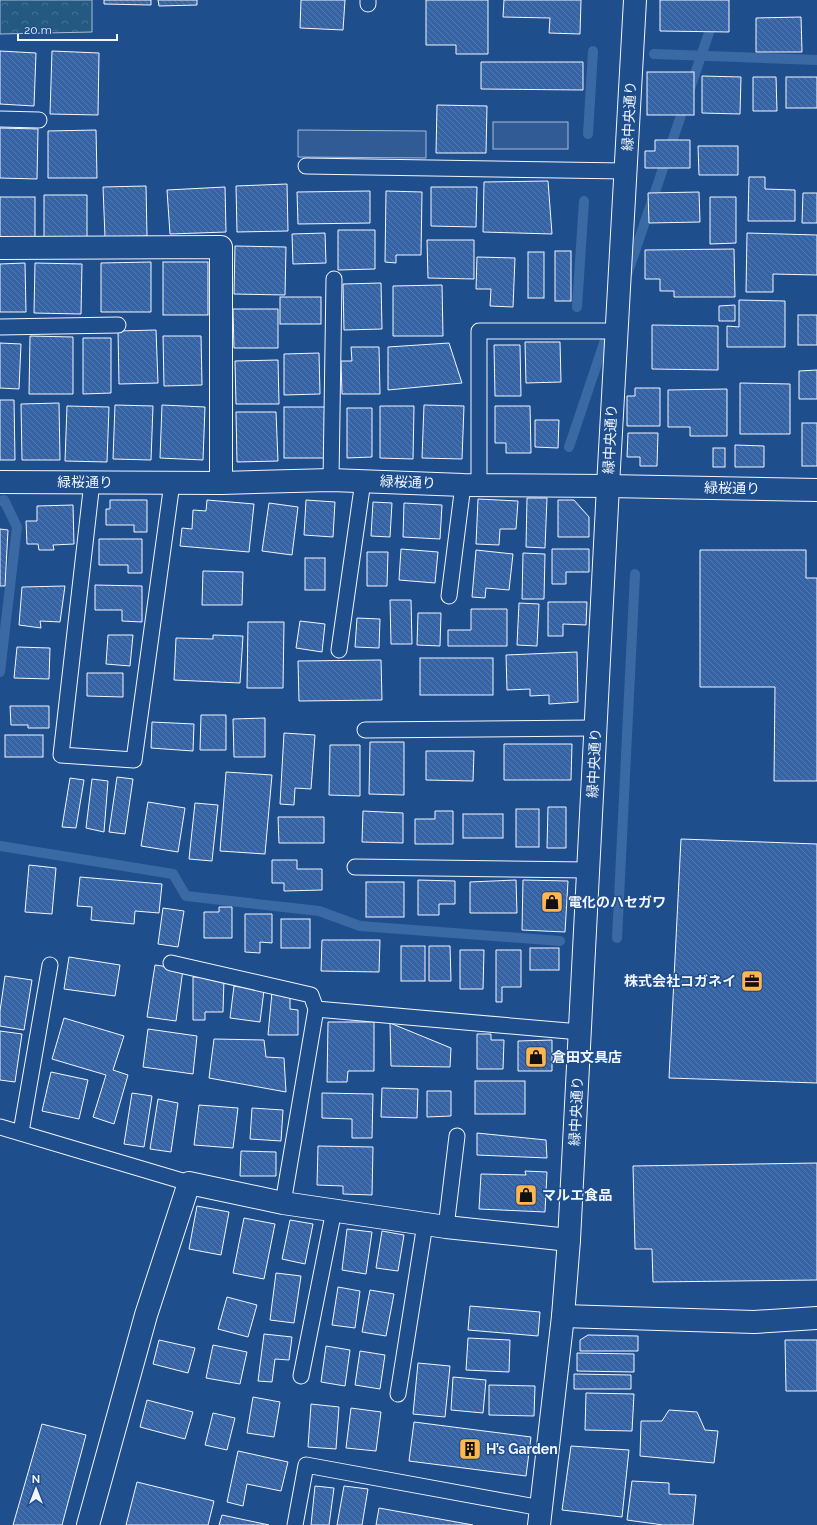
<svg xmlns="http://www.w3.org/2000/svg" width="817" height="1525" font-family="Raleway,'Noto Sans JP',sans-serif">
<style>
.park{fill:url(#park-crowns);stroke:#a8bbd7}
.parking{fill:#305b95;stroke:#a8bbd7}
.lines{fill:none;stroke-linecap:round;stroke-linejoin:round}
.stream{stroke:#3b69a3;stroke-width:10}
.building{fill:url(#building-back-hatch);stroke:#f2f6ff}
.service-casing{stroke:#f2f6ff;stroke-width:17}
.minor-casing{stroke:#f2f6ff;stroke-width:24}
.service{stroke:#1f4e8c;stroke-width:15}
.minor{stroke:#1f4e8c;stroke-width:22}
.labels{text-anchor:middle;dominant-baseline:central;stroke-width:3;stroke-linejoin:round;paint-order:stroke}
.street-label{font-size:14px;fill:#f2f6ff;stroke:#1f4e8c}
.poi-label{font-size:14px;font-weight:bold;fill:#f2f6ff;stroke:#1f4e8c;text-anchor:start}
</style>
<defs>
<pattern id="park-crowns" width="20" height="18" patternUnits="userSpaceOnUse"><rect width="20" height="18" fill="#245a82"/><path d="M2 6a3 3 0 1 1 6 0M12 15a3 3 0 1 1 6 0" fill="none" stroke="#447295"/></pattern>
<pattern id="building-back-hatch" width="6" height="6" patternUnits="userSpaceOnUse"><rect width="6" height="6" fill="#3563a3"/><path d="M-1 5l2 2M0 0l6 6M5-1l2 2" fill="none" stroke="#537ab1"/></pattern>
</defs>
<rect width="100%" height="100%" fill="#1f4e8c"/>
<polygon class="park" points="0,0 92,0 92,32 0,34"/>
<g class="parking">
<rect x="493" y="122" width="75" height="27"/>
<polygon points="298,130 426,131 426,158 298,157"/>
</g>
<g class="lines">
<g class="stream">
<polyline points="654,54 817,60"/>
<polyline points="588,134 593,51"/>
<polyline points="627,275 720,0"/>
<polyline points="577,307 584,201"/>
<polyline points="569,447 609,328"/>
<polyline points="0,501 4,500 17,527 0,672"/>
<polyline points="0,846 173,874 186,896 319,911 360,926 560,941"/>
<polyline points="617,938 635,574"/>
</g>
</g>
<g class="building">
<polygon points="104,0 151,0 151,5 104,4"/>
<polygon points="158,0 197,0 197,5 159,6"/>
<polygon points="301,0 345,0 343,30 300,28"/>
<polygon points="426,0 488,0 488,54 456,54 456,45 426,45"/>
<polygon points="504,0 581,0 580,34 549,33 550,18 503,17"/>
<polygon points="660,0 729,0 729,32 660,31"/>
<polygon points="801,17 802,52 756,52 756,18"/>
<polygon points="0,51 36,53 34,106 0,104"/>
<polygon points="52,51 99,53 98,115 50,114"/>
<polygon points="481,62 583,62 583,90 481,89"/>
<rect x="647" y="72" width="47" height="43"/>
<polygon points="702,76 741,77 740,114 702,113"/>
<polygon points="753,77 776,77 777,111 753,111"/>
<rect x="786" y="77" width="31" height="31"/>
<polygon points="437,105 487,106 486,153 436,153"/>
<polygon points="0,128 38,129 37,179 0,178"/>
<polygon points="96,130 97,178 48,178 48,131"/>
<polygon points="655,140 690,140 690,168 645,168 645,151 655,151"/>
<polygon points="698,146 738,146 738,175 699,175"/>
<polygon points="749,177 765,177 765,189 795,190 795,221 748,221"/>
<polygon points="548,181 552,234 483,232 484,182"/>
<polygon points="287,184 288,231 237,232 236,186"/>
<polygon points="146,186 147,236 105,237 103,187"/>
<polygon points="225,187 226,232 170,234 167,190"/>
<polygon points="431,187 477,187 476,227 431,226"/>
<polygon points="370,191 370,223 298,224 297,192"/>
<polygon points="386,191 422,192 421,255 396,255 396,263 385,262"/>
<polygon points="699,192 700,222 649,223 648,193"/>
<polygon points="803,193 817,193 817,223 802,223"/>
<polygon points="44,195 87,195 87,241 44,240"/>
<rect x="0" y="197" width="35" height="42"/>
<polygon points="710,197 736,197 736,243 710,244"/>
<polygon points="338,230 375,230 375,269 338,270"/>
<polygon points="325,233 326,263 293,264 292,234"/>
<polygon points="747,233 817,235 817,275 773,274 773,292 746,292"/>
<polygon points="427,240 474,240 474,279 428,278"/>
<polygon points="235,246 286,247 285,295 234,294"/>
<polygon points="734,249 735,297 674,297 674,291 660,291 660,279 645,279 645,250"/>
<rect x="555" y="251" width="16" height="50"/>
<rect x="528" y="252" width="16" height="46"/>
<polygon points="477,257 515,258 513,307 490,306 491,289 476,289"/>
<polygon points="151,262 151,312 101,312 101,263"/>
<rect x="163" y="262" width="45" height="53"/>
<polygon points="25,263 26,312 0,312 0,264"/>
<polygon points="35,263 82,264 81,314 34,313"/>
<polygon points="381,283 382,329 344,330 343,284"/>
<polygon points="442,285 443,336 393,336 393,286"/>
<rect x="280" y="297" width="41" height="27"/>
<polygon points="739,300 785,301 785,347 727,347 727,326 739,327"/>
<polygon points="735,305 735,321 719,321 719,306"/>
<polygon points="233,309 278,309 278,348 234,348"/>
<rect x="798" y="315" width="19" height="30"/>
<polygon points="652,325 718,326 718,370 652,369"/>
<polygon points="156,330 158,383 119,384 118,331"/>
<polygon points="30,336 73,337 73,394 29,394"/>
<polygon points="163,336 201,336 202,385 164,386"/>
<polygon points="83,338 111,338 111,393 83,394"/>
<polygon points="525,342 560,342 561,382 526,383"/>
<polygon points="0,343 21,344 19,389 0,388"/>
<polygon points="449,343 462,383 388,390 388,347"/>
<polygon points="494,345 520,345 521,396 495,396"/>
<polygon points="351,347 379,347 380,394 342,394 341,361 352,361"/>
<polygon points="319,353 320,394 284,395 284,354"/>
<polygon points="278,360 279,404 236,404 235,361"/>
<polygon points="817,370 817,399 799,399 799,371"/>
<polygon points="740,383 790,384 790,434 740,434"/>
<polygon points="635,388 660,388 660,426 627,426 627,396 635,396"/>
<polygon points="727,389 727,436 690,436 690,427 668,427 668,390"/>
<polygon points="0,400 14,400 15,460 0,460"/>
<polygon points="59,403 60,460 22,460 21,404"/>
<polygon points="115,405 153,406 151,460 113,459"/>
<polygon points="162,405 205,407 203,460 160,458"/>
<polygon points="424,405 464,406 462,459 422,458"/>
<polygon points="67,406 109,407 107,462 65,461"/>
<polygon points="380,406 414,406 413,459 380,458"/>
<polygon points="495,406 530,406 531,453 506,453 506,443 495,443"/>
<rect x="284" y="407" width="42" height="51"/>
<polygon points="347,408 372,408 372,457 347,458"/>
<polygon points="236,412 276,412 278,461 237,462"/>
<polygon points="535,420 559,420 558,448 535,447"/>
<rect x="802" y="423" width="15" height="43"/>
<polygon points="628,433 658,433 657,466 640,466 640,457 627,457"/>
<polygon points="735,445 764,446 764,467 735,467"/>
<rect x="713" y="448" width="12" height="19"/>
<polygon points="527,498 547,498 545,548 526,547"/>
<polygon points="478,499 518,501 516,529 500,529 499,545 476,544"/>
<polygon points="110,500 147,500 147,532 134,532 134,525 106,525 106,509 110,509"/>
<polygon points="207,500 254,504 249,552 180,546 182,528 192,529 193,510 206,511"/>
<polygon points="306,500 335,502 333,537 304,535"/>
<polygon points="558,500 574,500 589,517 589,537 558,537"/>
<polygon points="373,502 392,503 390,537 371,536"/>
<polygon points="269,503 298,507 292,555 262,551"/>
<polygon points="404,503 442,505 440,539 403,537"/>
<polygon points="73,505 74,544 53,545 54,550 39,550 38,544 27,544 26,521 37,521 37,506"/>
<polygon points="0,529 8,530 5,586 0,586"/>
<polygon points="99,539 142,539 142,573 128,573 128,565 99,565"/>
<polygon points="401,549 438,552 435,583 399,580"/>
<polygon points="552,549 589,549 589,572 566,572 566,584 552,584"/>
<polygon points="476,550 513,554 509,590 486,588 485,598 472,597"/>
<polygon points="700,550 806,550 806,578 817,578 817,781 774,781 775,687 700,687"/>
<polygon points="367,552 388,552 387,586 367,586"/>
<polygon points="523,553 545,554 544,599 522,599"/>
<rect x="305" y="558" width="20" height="32"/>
<polygon points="203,571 243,572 242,605 202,605"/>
<polygon points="95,585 142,586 142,622 122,621 122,610 95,610"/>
<polygon points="65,586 60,622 40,621 41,628 19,625 22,587"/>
<polygon points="390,600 411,600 412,644 391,644"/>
<polygon points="548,602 587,602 586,625 563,624 563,636 548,636"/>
<polygon points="519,603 539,604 537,646 517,645"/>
<polygon points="471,609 507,609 507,646 448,646 448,630 471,630"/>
<polygon points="418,613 441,613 440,646 417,645"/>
<polygon points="357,618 380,619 379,648 355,647"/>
<polygon points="300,621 325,624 322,652 296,648"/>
<polygon points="248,622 284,622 283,688 247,688"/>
<polygon points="108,635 133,635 130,666 106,664"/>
<polygon points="213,635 243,636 240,683 174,680 176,638 213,639"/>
<polygon points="17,647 50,648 49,679 14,678"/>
<polygon points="577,652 578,702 549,704 549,695 530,696 530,689 507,690 506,655"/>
<rect x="420" y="658" width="73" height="37"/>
<polygon points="381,660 382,700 299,701 298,661"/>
<polygon points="87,673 123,673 123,697 87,696"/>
<polygon points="10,706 49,706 49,728 28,728 28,725 11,725"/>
<polygon points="201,715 226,715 226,750 200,750"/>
<polygon points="265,718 265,757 234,757 233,719"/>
<polygon points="152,722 194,724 193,751 151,748"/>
<polygon points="284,733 315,735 311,789 295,788 294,805 280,804"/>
<rect x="5" y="735" width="38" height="22"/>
<polygon points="370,742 404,742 404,795 369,794"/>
<polygon points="504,744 572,744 571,780 504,780"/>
<polygon points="330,745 360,745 360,796 329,795"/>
<polygon points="426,751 474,751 473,781 426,780"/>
<polygon points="226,772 272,775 265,854 220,851"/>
<polygon points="117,777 133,779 125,834 109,832"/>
<polygon points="70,778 84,780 76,828 62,827"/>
<polygon points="92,779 108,781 104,832 86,828"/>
<polygon points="148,802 185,808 178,852 141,846"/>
<polygon points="195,803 218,805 212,861 189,859"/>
<polygon points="548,807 566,807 566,848 547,848"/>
<rect x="516" y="809" width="23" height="38"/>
<polygon points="363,811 403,813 403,843 362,842"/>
<polygon points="435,811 453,811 453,844 415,844 415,819 435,819"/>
<rect x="463" y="814" width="40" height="24"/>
<polygon points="278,817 324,817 324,843 279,843"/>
<polygon points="681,839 817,844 817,1083 669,1078"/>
<polygon points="272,860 297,860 297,869 322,869 322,890 284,891 284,883 272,883"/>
<polygon points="29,865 56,868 52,914 25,912"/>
<polygon points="80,877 162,884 159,913 135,911 134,924 91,920 92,907 77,906"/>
<polygon points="418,880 455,881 455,904 439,904 439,915 418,915"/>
<polygon points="516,880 517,913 470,913 470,882"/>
<polygon points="523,880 568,881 565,932 522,930"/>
<rect x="366" y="882" width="38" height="35"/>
<polygon points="219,907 232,907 232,938 204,938 204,912 219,912"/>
<polygon points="163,908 184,911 178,947 158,944"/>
<polygon points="245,914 272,914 272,943 260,942 260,953 245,952"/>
<rect x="281" y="919" width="29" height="29"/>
<polygon points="322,940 380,940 379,972 321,971"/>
<rect x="401" y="946" width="24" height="35"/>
<polygon points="429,946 450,946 451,981 429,981"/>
<rect x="530" y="948" width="29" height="22"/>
<polygon points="460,950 484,950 483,989 460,989"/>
<polygon points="496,950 521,950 521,987 502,987 502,1002 496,1002"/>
<polygon points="69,957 120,965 115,996 64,989"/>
<polygon points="155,965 183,969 176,1021 147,1017"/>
<polygon points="5,976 32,980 24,1030 0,1026 0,1011"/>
<polygon points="193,977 224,978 223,1012 205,1012 205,1020 193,1020"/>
<polygon points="234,986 264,990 260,1022 230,1018"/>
<polygon points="272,992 290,993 290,1009 298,1010 298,1035 268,1035"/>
<polygon points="64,1018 124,1036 113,1070 128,1075 114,1124 93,1117 106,1075 52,1059"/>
<polygon points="328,1022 374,1022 374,1071 348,1071 347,1082 327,1082"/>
<polygon points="390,1023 451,1048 450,1067 391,1066"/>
<polygon points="148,1029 197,1036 193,1074 143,1067"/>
<polygon points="0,1031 22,1034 15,1082 0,1080"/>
<polygon points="477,1034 491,1034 491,1040 504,1040 503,1069 477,1069"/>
<polygon points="214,1039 264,1040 266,1057 284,1058 286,1092 209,1078"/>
<polygon points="552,1040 552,1071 518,1071 518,1041"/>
<polygon points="51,1072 88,1080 79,1119 42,1111"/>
<rect x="475" y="1081" width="50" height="33"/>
<polygon points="382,1088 418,1089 417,1118 381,1117"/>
<polygon points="427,1091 451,1091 451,1116 427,1117"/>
<polygon points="132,1093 152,1096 144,1147 124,1144"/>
<polygon points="322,1093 373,1094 372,1138 352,1138 352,1119 322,1118"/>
<polygon points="158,1099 178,1103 171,1152 150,1149"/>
<polygon points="199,1105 238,1108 233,1148 194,1145"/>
<polygon points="252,1108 283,1110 281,1141 250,1139"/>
<polygon points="477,1133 546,1140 547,1158 477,1155"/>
<polygon points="318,1146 373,1147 372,1195 343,1194 343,1186 317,1185"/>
<polygon points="241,1151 276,1152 276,1176 240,1176"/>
<polygon points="817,1163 817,1280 653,1282 652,1249 635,1249 633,1166"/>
<polygon points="525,1171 547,1172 545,1212 479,1209 481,1174 526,1175"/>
<polygon points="197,1206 229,1212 221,1255 189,1249"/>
<polygon points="244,1218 275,1224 264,1279 233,1273"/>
<polygon points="290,1220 313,1224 305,1264 282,1259"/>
<polygon points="347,1229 372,1232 366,1274 342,1270"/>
<polygon points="382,1231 404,1235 398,1271 376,1268"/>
<polygon points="276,1273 301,1276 294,1323 270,1320"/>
<polygon points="338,1287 360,1291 355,1328 332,1325"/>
<polygon points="370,1290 394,1294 386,1336 362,1332"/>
<polygon points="227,1297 257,1305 248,1337 218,1329"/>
<polygon points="470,1306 540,1312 538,1336 468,1330"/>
<polygon points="264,1334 292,1337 289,1360 275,1359 272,1382 258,1381"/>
<polygon points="588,1335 638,1336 638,1351 580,1351 580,1340"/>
<polygon points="468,1338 510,1340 509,1372 466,1370"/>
<polygon points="159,1340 195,1348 188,1373 153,1364"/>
<polygon points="785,1340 817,1340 817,1391 786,1391"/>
<polygon points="213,1345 247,1352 240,1384 206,1378"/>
<polygon points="326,1346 350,1350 345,1386 321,1382"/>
<polygon points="360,1351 385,1355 380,1389 355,1385"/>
<polygon points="577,1353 634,1354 634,1372 577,1371"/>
<polygon points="418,1363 450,1366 445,1417 413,1414"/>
<polygon points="574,1374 631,1375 631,1389 574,1389"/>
<polygon points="453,1377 486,1380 483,1413 451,1410"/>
<polygon points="489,1385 535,1386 534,1416 489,1415"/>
<polygon points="586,1393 634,1394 632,1431 585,1430"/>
<polygon points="253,1397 280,1402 274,1437 247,1433"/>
<polygon points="147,1400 193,1412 185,1439 140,1427"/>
<polygon points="311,1404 339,1407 336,1449 308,1447"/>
<polygon points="351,1408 381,1412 376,1451 346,1448"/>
<polygon points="669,1410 697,1412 705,1430 718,1431 714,1463 640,1456 641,1421 662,1421"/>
<polygon points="213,1413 235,1418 227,1450 205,1445"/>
<polygon points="414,1422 531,1437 526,1476 409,1461"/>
<polygon points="42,1424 86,1435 62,1525 13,1525"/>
<polygon points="571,1446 629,1450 622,1517 562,1510"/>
<polygon points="238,1451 288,1462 281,1491 247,1484 243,1506 227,1502"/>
<polygon points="632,1481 669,1483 669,1494 696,1495 693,1525 663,1525 627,1520"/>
<polygon points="137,1482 214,1501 208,1525 126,1525"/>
<polygon points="315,1486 334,1488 329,1525 311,1525"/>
<polygon points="344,1486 368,1489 362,1525 337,1525"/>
<polygon points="379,1508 473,1525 376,1525"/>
<polygon points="222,1515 269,1525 219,1525"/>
</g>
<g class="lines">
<g class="service-casing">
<g id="service">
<polyline points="368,4 368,0"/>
<polyline points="0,119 39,120"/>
<polyline points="306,166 626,171"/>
<polyline points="0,327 118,325"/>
<polyline points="331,480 334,279"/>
<polyline points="92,482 61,755 134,760 172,483"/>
<polyline points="479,485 479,331 617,331"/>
<polyline points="449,596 463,485"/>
<polyline points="339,650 363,481"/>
<polyline points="365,730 595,728"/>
<polyline points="355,867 588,870"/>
<polyline points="171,963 311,995 316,1009"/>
<polyline points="0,1127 189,1183"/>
<polyline points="21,1132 50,965"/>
<polyline points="283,1203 316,1009 580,1032"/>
<polyline points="446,1227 457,1136"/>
<polyline points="301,1376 334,1210"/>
<polyline points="398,1394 425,1224"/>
<polyline points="295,1525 306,1465 541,1508"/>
</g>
</g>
<g class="minor-casing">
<g id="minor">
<polyline points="0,248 221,247 221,483"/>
<polyline points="0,482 221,483 331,480 463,485 608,486 817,490"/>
<polyline points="563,1316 754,1322 817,1318"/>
<polyline points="88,1525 146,1315 189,1183 283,1203 446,1227 569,1240"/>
<polyline points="539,1525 563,1316 569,1240 608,486 635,0"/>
</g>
</g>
<use href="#service" class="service"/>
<use href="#minor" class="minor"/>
</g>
<defs>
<g id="shop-square" transform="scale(1.15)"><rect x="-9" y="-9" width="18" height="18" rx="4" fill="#ffb74d" stroke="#1f4e8c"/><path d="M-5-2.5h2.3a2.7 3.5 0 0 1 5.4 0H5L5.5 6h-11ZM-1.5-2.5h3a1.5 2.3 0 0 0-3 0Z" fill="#111"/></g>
<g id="office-square" transform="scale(1.15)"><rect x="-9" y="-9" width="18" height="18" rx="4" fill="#ffb74d" stroke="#1f4e8c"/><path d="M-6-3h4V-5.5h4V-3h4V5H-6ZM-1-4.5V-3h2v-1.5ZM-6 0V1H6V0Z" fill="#111"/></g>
<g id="building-square" transform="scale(1.15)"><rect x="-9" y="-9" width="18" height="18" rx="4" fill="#ffb74d" stroke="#1f4e8c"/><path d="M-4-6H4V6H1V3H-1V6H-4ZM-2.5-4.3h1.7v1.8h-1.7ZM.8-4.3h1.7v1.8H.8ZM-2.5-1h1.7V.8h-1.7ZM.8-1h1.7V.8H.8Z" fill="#111"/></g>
</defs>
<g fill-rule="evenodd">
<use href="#shop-square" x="552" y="902"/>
<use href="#office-square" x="752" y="981"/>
<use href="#shop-square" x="536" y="1057"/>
<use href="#shop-square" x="526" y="1195"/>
<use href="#building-square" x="470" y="1449"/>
</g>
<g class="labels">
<g class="street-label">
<text transform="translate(629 116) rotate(-87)">緑中央通り</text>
<text transform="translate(610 439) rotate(-87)">緑中央通り</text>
<text x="85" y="482">緑桜通り</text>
<text transform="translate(408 482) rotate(2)">緑桜通り</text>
<text transform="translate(732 488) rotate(1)">緑桜通り</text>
<text transform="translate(594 763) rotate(-87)">緑中央通り</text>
<text transform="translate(576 1111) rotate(-87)">緑中央通り</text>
</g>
<g class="poi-label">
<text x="568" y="902">電化のハセガワ</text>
<text x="736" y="981" text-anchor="end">株式会社コガネイ</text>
<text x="552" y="1057">倉田文具店</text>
<text x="542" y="1195">マルエ食品</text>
<text x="486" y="1449">H’s Garden</text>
</g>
</g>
<g transform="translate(36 1489)" stroke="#1f4e8c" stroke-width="3" paint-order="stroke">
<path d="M0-3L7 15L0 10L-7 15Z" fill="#f2f6ff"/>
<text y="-6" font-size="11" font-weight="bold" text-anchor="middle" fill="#f2f6ff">N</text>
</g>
<path d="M18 34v6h99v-6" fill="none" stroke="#f2f6ff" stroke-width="2"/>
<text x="24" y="34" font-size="12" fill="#f2f6ff" stroke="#1f4e8c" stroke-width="3" paint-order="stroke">20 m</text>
</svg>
